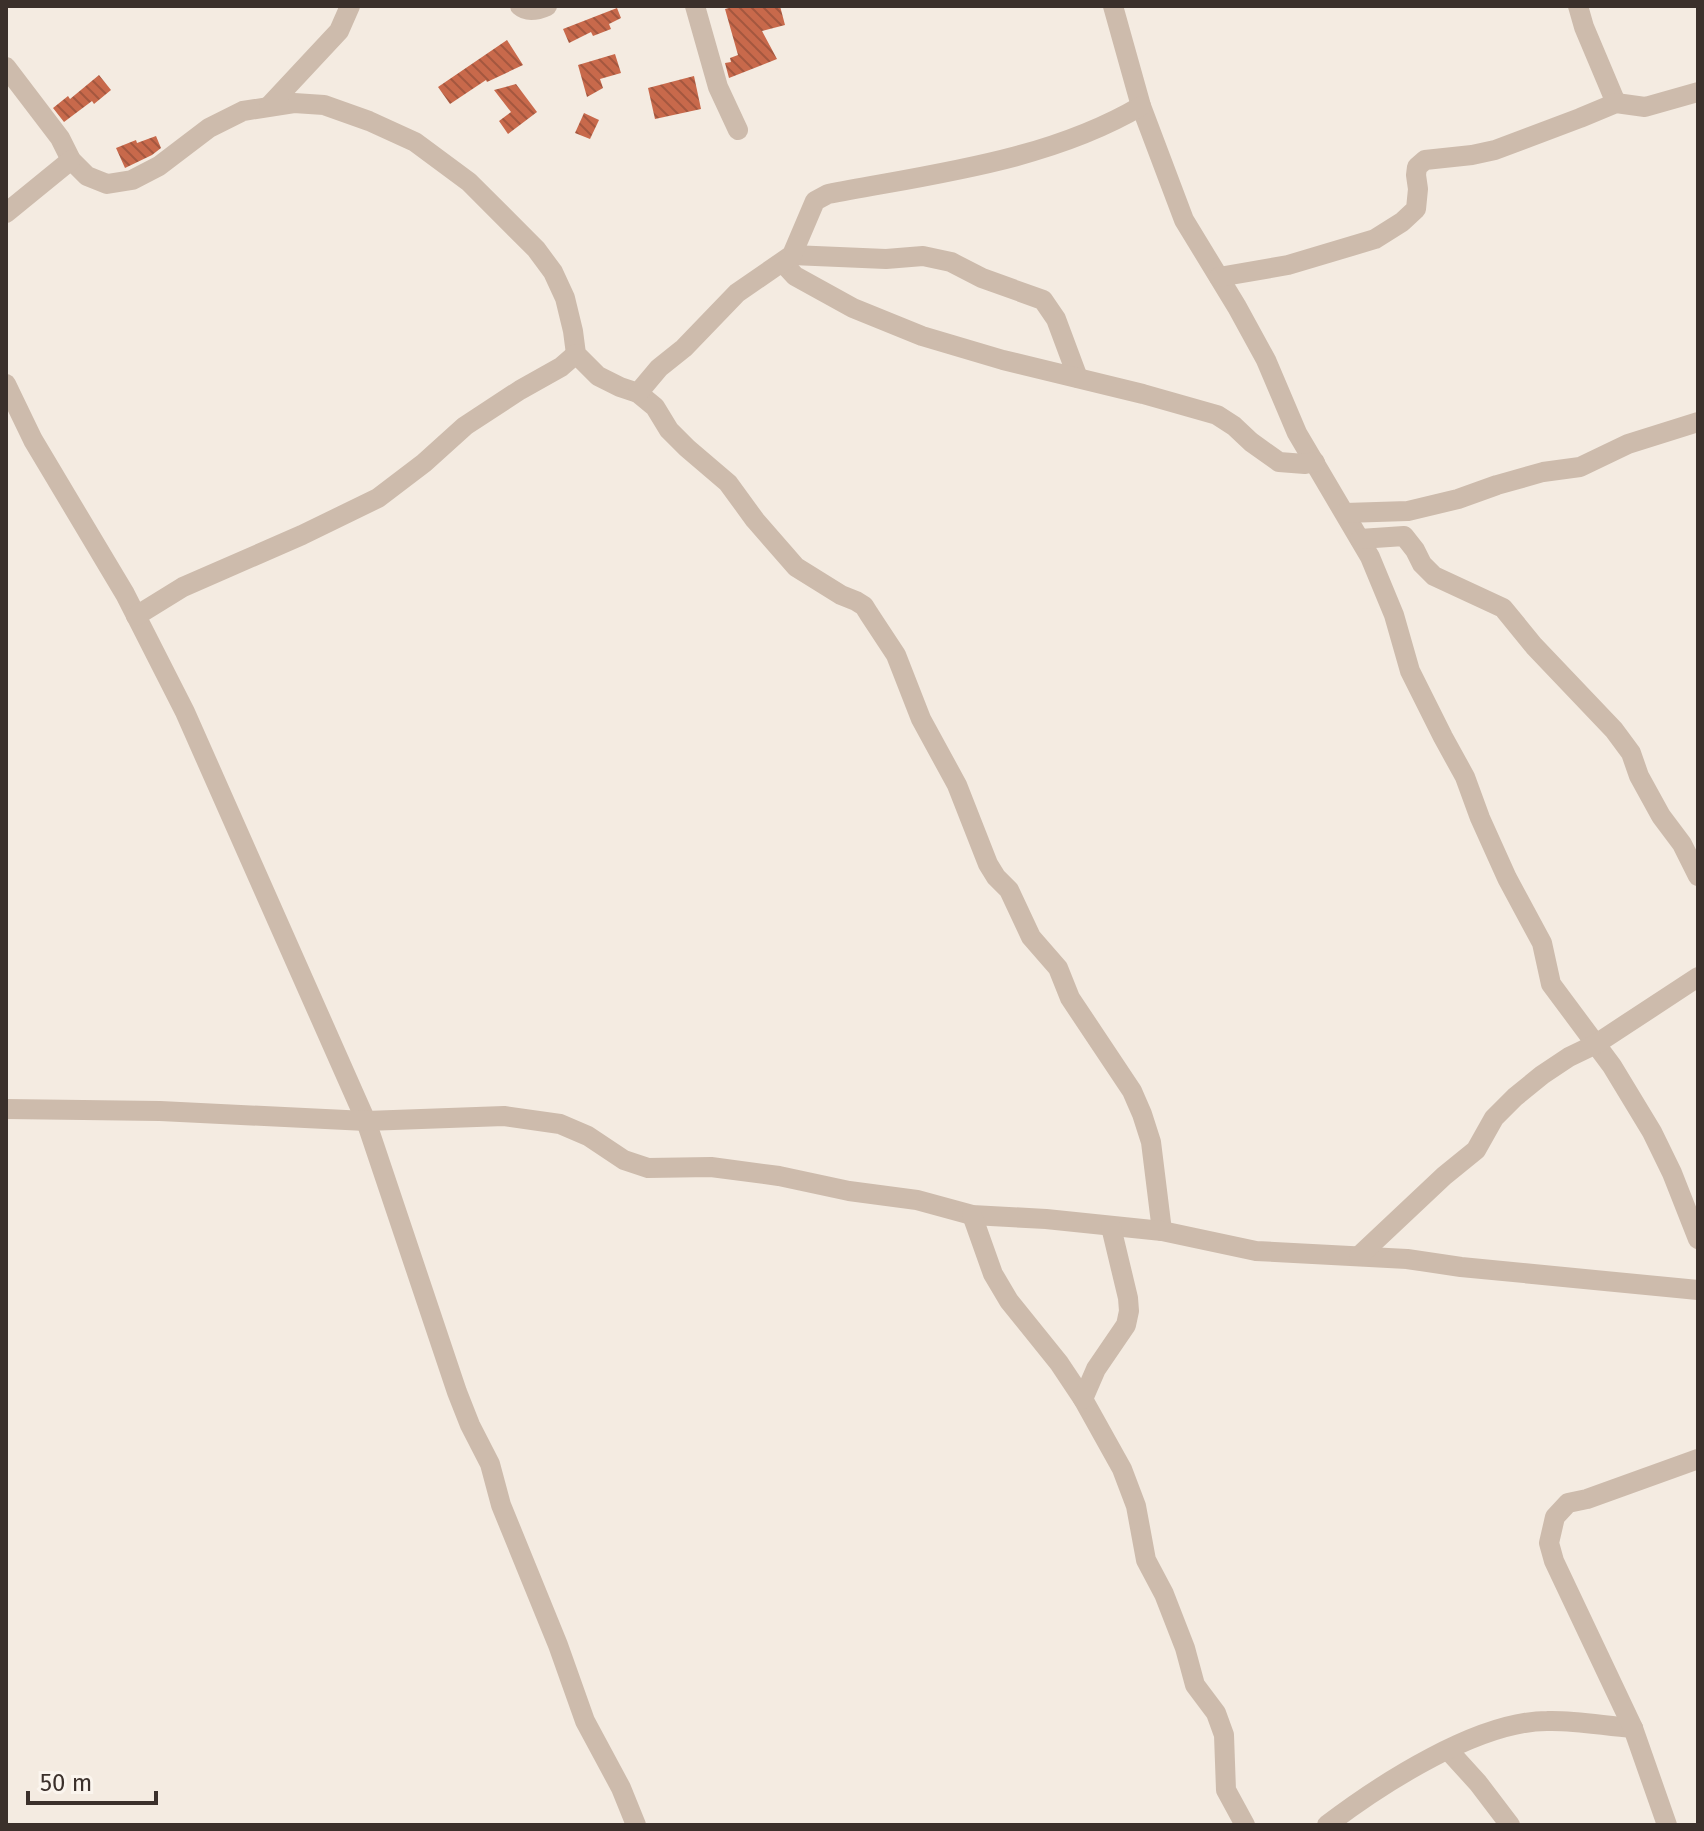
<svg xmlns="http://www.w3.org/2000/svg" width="1704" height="1831" font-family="'Fira Sans',sans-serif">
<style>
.building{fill:url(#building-back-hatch)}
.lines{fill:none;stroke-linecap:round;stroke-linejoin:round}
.minor{stroke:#cdbbac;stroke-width:20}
</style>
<defs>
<pattern id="building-back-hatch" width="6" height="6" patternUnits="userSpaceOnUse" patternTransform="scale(2)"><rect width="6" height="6" fill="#c8694b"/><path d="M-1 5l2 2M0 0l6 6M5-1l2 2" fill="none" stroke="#a4573f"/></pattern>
</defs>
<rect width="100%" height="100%" fill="#f4ebe1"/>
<g class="building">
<polygon points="737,6 780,6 785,25 762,31 777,59 729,78 725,63 731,62 730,58 738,55 725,9"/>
<polygon points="617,8 621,18 609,24 611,29 593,36 591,32 569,43 563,29"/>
<polygon points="507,40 523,65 487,82 486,80 450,104 438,87"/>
<polygon points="615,54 621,73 600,79 603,88 587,97 578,65"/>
<polygon points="99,75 111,90 94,104 92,101 64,122 53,108 68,96 70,99"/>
<polygon points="694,76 701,109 655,119 648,88"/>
<polygon points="516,84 537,112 508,134 499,121 511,112 494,90"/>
<polygon points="584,113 599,120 590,139 575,133"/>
<polygon points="156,136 161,148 152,155 125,168 116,148 136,140 137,143"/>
</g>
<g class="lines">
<g class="minor">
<path d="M520 6C528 13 538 10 547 6"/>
<polyline points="695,6 718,87 738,130"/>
<polyline points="1113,6 1141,106 1184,220 1237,307 1266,360 1297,433 1370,557 1394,615 1410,671 1443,737 1465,777 1480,818 1507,878 1542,943 1551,984 1612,1066 1652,1132 1672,1173 1698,1239"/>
<polyline points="1578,6 1584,27 1616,103"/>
<polyline points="6,67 60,138 71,160 87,176 107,184 132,180 159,166 209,128 243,111 294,103 324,105 369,121 415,142 469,182 536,249 553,272 565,298 573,331 576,354 598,376 620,387 638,393 655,407 669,430 687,448 728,483 755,520 796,567 841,595 856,601 864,606 869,614 896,655 921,719 957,785 988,864 996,877 1009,890 1031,937 1058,968 1070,998 1132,1091 1142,1114 1151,1142 1162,1231"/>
<polyline points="269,106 339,31 350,6"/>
<polyline points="6,213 71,160"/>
<polyline points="792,255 886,259 923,256 951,262 982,278 1043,300 1056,319 1078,378"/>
<polyline points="783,263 795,276 853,308 922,336 1003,360 1143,394 1217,415 1234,426 1251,442 1279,462 1305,464 1315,462"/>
<polyline points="1219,277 1288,265 1375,239 1402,222 1416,209 1418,189 1416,175 1417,167 1425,160 1472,155 1495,150 1580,118 1616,103 1645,107 1698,92"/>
<polyline points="6,384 33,440 125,594 185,712 366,1121 457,1392 470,1425 490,1464 501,1505 558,1645 585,1721 621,1788 636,1825"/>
<path d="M638 393 659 368 684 348 737 293 792 255 815 201 828 194C932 174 1048 161 1141 106"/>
<polyline points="1345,513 1408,511 1458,499 1497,485 1543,472 1580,467 1628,444 1698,422"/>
<polyline points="1360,539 1404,536 1415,550 1422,564 1434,576 1503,608 1534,646 1614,730 1631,753 1639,776 1661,816 1682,844 1698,876"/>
<polyline points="136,616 183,587 302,535 378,498 424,463 465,426 520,390 561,367 576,354"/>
<polyline points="6,1109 160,1111 366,1121 504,1116 560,1124 588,1136 624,1160 648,1168 711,1167 779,1176 849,1191 917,1200 972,1215 1046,1219 1162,1231 1256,1251 1407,1259 1461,1267 1698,1290"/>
<polyline points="972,1215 993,1274 1009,1301 1059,1363 1083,1399 1122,1469 1136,1506 1146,1560 1164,1594 1185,1648 1195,1685 1216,1713 1224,1735 1226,1790 1245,1825"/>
<polyline points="1359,1256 1444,1176 1476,1150 1494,1118 1515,1097 1542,1075 1569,1057 1596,1044 1698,977"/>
<polyline points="1083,1399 1096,1369 1126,1325 1129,1311 1128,1298 1111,1227"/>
<polyline points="1448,1750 1478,1783 1510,1825"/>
<path d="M1327 1825C1381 1784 1478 1721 1547 1721 1575 1720 1605 1726 1633 1728"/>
<polyline points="1667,1825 1633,1728 1554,1561 1549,1543 1555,1517 1568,1503 1587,1499 1698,1459"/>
</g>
</g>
<rect width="1704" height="1831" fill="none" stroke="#3b302b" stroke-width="16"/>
<path d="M28 1791v12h128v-12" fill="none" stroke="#3b302b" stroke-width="4"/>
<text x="40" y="1791" font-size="24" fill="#3b302b" stroke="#fbf5ee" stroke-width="6" paint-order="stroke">50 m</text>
</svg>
